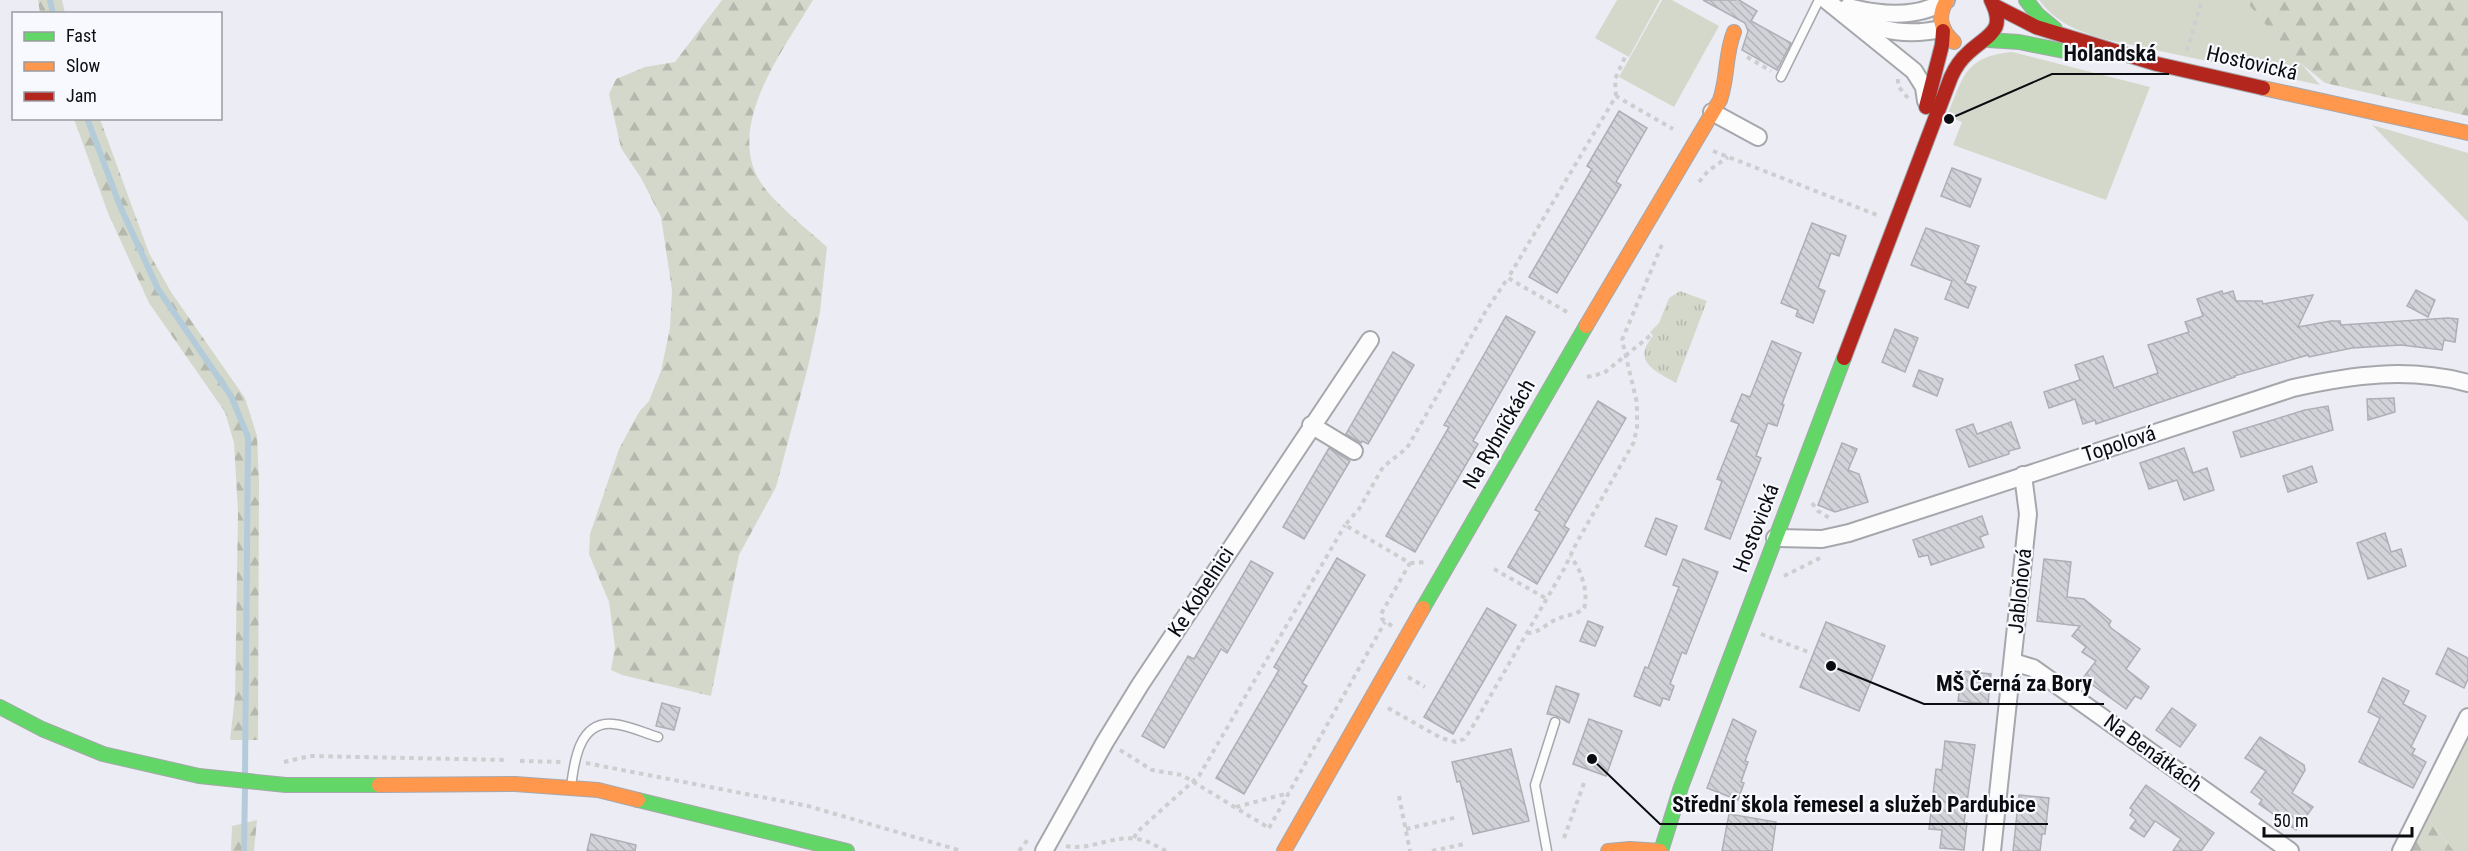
<svg xmlns="http://www.w3.org/2000/svg" width="2468" height="851" font-family="'Roboto Condensed',sans-serif">
<style>
.grass{fill:#d4d8cb}
.forest{fill:url(#forest-firs)}
.park{fill:url(#park-tufts)}
.lines{fill:none;stroke-linecap:round;stroke-linejoin:round}
.stream{stroke:#b4cbda;stroke-width:6}
.building{fill:url(#building-back-hatch);stroke:#aeafb5;stroke-width:1.5}
.lane-casing{stroke:#a6a7ac;stroke-width:11}
.street-casing{stroke:#a6a7ac;stroke-width:20}
.fast-casing{stroke:#a6a7ac;stroke-width:16}
.slow-casing{stroke:#a6a7ac;stroke-width:16}
.jam-casing{stroke:#a6a7ac;stroke-width:16}
.path{stroke:#ceced0;stroke-width:4;stroke-dasharray:4.5 4.5;stroke-linecap:butt}
.lane{stroke:#fcfcfd;stroke-width:8}
.street{stroke:#fcfcfd;stroke-width:16}
.fast{stroke:#63d668;stroke-width:14}
.slow{stroke:#ff974d;stroke-width:14}
.jam{stroke:#b3261e;stroke-width:14}
.labels{text-anchor:middle;dominant-baseline:central;stroke-width:4.5;stroke-linejoin:round;paint-order:stroke}
.street-label{font-size:21px;fill:#0b0c10;stroke:#f8f9fe}
.leader{fill:none;stroke:#0b0c10;stroke-width:2}
.callout-dot{fill:#0b0c10;stroke:#f8f9fe;stroke-width:2}
.callout-label{font-size:22px;text-anchor:middle;font-weight:bold;fill:#0b0c10;stroke:#f8f9fe;stroke-width:4.5;stroke-linejoin:round;paint-order:stroke}
</style>
<defs>
<pattern id="forest-firs" width="22" height="20" patternUnits="userSpaceOnUse" patternTransform="scale(1.5)"><rect width="22" height="20" fill="#d4d8cb"/><path d="M5 1l3.5 6h-7zM16 11l3.5 6h-7z" fill="#b5b8ad"/></pattern>
<pattern id="park-tufts" width="24" height="20" patternUnits="userSpaceOnUse" patternTransform="scale(1.5)"><rect width="24" height="20" fill="#d4d8cb"/><path d="M3 7l-1-3M5 7V3M7 7l1-3M15 17l-1-3M17 17v-4M19 17l1-3" fill="none" stroke="#b5b8ad"/></pattern>
<pattern id="building-back-hatch" width="6" height="6" patternUnits="userSpaceOnUse" patternTransform="scale(1.5)"><rect width="6" height="6" fill="#d2d3d8"/><path d="M-1 5l2 2M0 0l6 6M5-1l2 2" fill="none" stroke="#b3b4b8"/></pattern>
</defs>
<rect width="100%" height="100%" fill="#ecedf4"/>
<g class="grass">
<polygon points="1617,0 1660,0 1629,57 1595,38"/>
<polygon points="1662,0 1672,0 1719,26 1674,107 1619,77"/>
<path d="M2039 0H2245L2320 85 2108 40C2080 32 2057 24 2039 0Z"/>
<path d="M2012 52 2150 87 2106 200 1953 145 1962 122 1947 116C1964 76 1964 57 2012 52Z"/>
<polygon points="2372,125 2468,153 2468,222"/>
<polygon points="2468,729 2468,851 2454,851 2424,814"/>
</g>
<g class="forest">
<polygon points="38,0 62,0 65,13 40,13"/>
<path d="M722 0H813C783 51 718 133 767 191 784 211 807 229 827 247L820 312 808 367 776 487 739 555 711 696 622 675 611 670 615 647 609 602 589 554 590 534 619 449 639 412 649 401 661 371 670 328 672 290 661 217 641 178 621 148 609 94 616 79 645 67 675 62Z"/>
<polygon points="2245,0 2468,0 2468,116 2325,83 2293,57"/>
<polygon points="74,119 100,119 149,253 171,292 245,398 257,436 259,481 258,740 230,740 235,696 238,512 234,443 225,412 149,303 108,213"/>
<polygon points="2424,814 2454,851 2406,851"/>
<polygon points="257,820 254,851 231,851 232,826"/>
</g>
<path class="park" d="M1680 291 1707 301 1676 383C1656 371 1631 362 1653 336L1650 332 1659 323 1669 298Z"/>
<g class="lines">
<g class="stream">
<polyline points="50,0 53,14"/>
<polyline points="87,118 120,206 158,289 231,396 248,437 245,775"/>
<polyline points="244,851 245,786"/>
</g>
</g>
<g class="building">
<polygon points="1703,0 1739,0 1757,11 1751,21 1791,43 1777,70 1742,50 1748,31 1745,23"/>
<polygon points="1619,111 1647,128 1616,182 1621,185 1557,293 1529,277 1592,169 1587,166"/>
<polygon points="1952,168 1981,179 1970,207 1941,196"/>
<polygon points="1812,223 1846,236 1839,256 1831,253 1818,288 1825,291 1813,323 1796,316 1798,310 1781,303"/>
<polygon points="1926,228 1979,246 1965,283 1976,287 1968,308 1945,299 1952,281 1911,265"/>
<polygon points="2416,290 2435,300 2428,317 2407,306"/>
<polygon points="2222,291 2223,294 2233,291 2236,301 2262,301 2263,304 2313,295 2298,327 2331,321 2340,321 2341,325 2448,318 2458,319 2455,342 2444,340 2442,350 2401,345 2352,348 2309,357 2308,355 2234,376 2235,377 2096,424 2095,420 2083,424 2075,399 2049,408 2044,392 2080,380 2075,365 2103,356 2114,388 2158,373 2148,345 2189,332 2185,322 2203,316 2197,299"/>
<polygon points="1506,316 1535,332 1473,441 1478,444 1415,552 1386,536 1449,427 1444,425"/>
<polygon points="1895,329 1918,338 1905,372 1882,362"/>
<polygon points="1772,341 1801,353 1782,404 1784,405 1777,426 1768,423 1756,456 1761,458 1730,539 1705,529 1722,481 1717,479 1739,424 1731,421 1742,394 1750,397"/>
<polygon points="1393,352 1414,365 1368,444 1362,441 1361,443 1346,434"/>
<polygon points="1919,370 1943,379 1937,396 1913,386"/>
<polygon points="2394,398 2395,412 2368,420 2367,399"/>
<polygon points="1598,401 1626,418 1564,526 1569,529 1537,584 1508,567 1540,512 1535,510"/>
<polygon points="2328,406 2333,430 2241,457 2233,432 2305,410"/>
<polygon points="2011,422 2020,448 2009,451 2009,454 1969,467 1956,430 1973,424 1977,434"/>
<polygon points="1842,443 1857,449 1848,470 1859,474 1868,502 1835,512 1818,505"/>
<polygon points="1329,448 1350,461 1304,539 1283,527"/>
<polygon points="2184,448 2193,473 2207,468 2214,490 2184,500 2177,480 2149,489 2140,463"/>
<polygon points="2312,466 2317,482 2288,492 2283,476"/>
<polygon points="1982,516 1988,534 1980,537 1984,547 1931,565 1928,555 1919,557 1913,540"/>
<polygon points="1656,518 1677,526 1666,555 1645,546"/>
<polygon points="2385,533 2391,552 2401,549 2406,566 2368,579 2357,543"/>
<polygon points="1337,558 1365,575 1302,683 1307,686 1244,794 1216,778 1279,670 1274,667"/>
<polygon points="1683,559 1718,572 1686,654 1682,652 1670,684 1674,686 1669,700 1663,698 1660,706 1634,696 1645,667 1648,668 1679,587 1673,585"/>
<polygon points="2044,559 2071,562 2067,597 2084,599 2111,621 2109,625 2111,628 2140,649 2126,669 2149,687 2141,699 2135,696 2126,709 2083,678 2096,661 2082,652 2086,647 2072,636 2080,626 2037,621"/>
<polygon points="1251,561 1273,573 1227,653 1221,649 1164,748 1142,736 1188,656 1194,659"/>
<polygon points="1487,608 1516,625 1453,734 1424,717"/>
<polygon points="1588,621 1603,627 1595,646 1580,641"/>
<polygon points="1826,622 1885,646 1859,711 1800,687"/>
<polygon points="2448,648 2468,658 2468,679 2464,688 2436,674"/>
<polygon points="1962,671 1991,674 1988,704 1958,701"/>
<polygon points="2383,678 2409,691 2403,704 2426,716 2411,747 2415,749 2412,754 2426,762 2413,788 2359,762 2380,718 2368,712"/>
<polygon points="1556,686 1579,694 1569,723 1557,716 1547,714"/>
<polygon points="662,703 680,708 674,730 656,726"/>
<polygon points="2172,708 2196,725 2180,747 2156,730"/>
<polygon points="1589,719 1622,731 1606,776 1573,764"/>
<polygon points="1733,719 1756,731 1745,761 1748,762 1741,782 1744,783 1738,800 1707,788"/>
<polygon points="2260,737 2304,765 2305,770 2292,793 2313,807 2296,830 2259,804 2262,800 2251,792 2266,771 2245,758"/>
<polygon points="1945,741 1975,745 1964,823 1967,823 1964,850 1940,848 1942,830 1929,829 1936,769 1942,770"/>
<polygon points="1511,749 1529,821 1473,834 1460,781 1457,782 1452,762"/>
<polygon points="2146,785 2214,833 2201,851 2173,851 2181,839 2155,821 2144,837 2130,828 2136,820 2130,815 2133,810 2130,808"/>
<polygon points="2019,795 2049,798 2045,834 2042,834 2040,851 2013,851"/>
<polygon points="1729,814 1776,822 1772,851 1722,851"/>
<polygon points="591,834 636,845 635,851 587,851"/>
</g>
<g class="lines">
<g class="lane-casing">
<g id="lane">
<polyline points="1781,77 1819,0"/>
<path d="M571 787C574 762 579 721 613 724 628 725 644 733 658 737"/>
<polyline points="1547,851 1535,785 1555,722"/>
</g>
</g>
<g class="street-casing">
<g id="street">
<polyline points="1826,0 1914,71 1924,87 1926,101"/>
<path d="M1848 7C1879 15 1918 19 1946 0"/>
<path d="M1856 17C1882 33 1913 35 1942 29"/>
<polyline points="1712,112 1758,137"/>
<polyline points="1311,425 1354,451"/>
<path d="M1775 538 1822 539 1849 533 2293 388C2352 375 2408 367 2468 383"/>
<polyline points="2013,662 2033,668 2290,851"/>
<polyline points="1044,851 1105,742 1140,685 1370,340"/>
<polyline points="1992,851 2028,514 2023,475"/>
<polyline points="2401,851 2468,717"/>
</g>
</g>
<g class="fast-casing">
<g id="fast">
<polyline points="2026,0 2038,15 2055,29"/>
<polyline points="1988,40 2019,42 2074,53"/>
<polyline points="1423,608 1586,326"/>
<polyline points="0,707 42,729 103,754 199,776 286,785 379,785"/>
<polyline points="638,800 847,851"/>
<polyline points="1661,851 1681,787 1844,358"/>
</g>
</g>
<g class="slow-casing">
<g id="slow">
<path d="M1947 0C1937 16 1940 30 1954 42"/>
<polyline points="2263,88 2468,133"/>
<path d="M1586 326 1720 100C1728 77 1725 54 1734 32"/>
<polyline points="379,785 515,784 598,790 638,800"/>
<polyline points="1284,851 1423,608"/>
<polyline points="1608,851 1630,849 1660,851"/>
</g>
</g>
<g class="jam-casing">
<g id="jam">
<polyline points="1995,6 2036,27 2157,64 2263,88"/>
<polyline points="1926,107 1942,45 1943,31"/>
<path d="M1844 358 1951 77C1955 68 1960 60 1968 53 1988 34 2007 32 1991 0"/>
</g>
</g>
<g class="path">
<polyline points="1731,12 1739,0"/>
<polyline points="2187,51 2202,0"/>
<polyline points="1747,57 1771,71"/>
<polyline points="1898,79 1898,86 1908,98"/>
<polyline points="1616,96 1615,79 1626,55"/>
<polyline points="1713,151 1877,215"/>
<polyline points="1699,182 1708,171 1728,157"/>
<polyline points="1567,312 1508,278 1616,96 1673,129"/>
<polyline points="1587,377 1604,373 1651,335"/>
<polyline points="1812,503 1818,511 1831,519"/>
<polyline points="1410,563 1427,562"/>
<polyline points="1494,569 1547,599"/>
<polyline points="1784,576 1820,558"/>
<polyline points="1392,626 1382,619 1381,614 1410,563 1345,525 1359,509 1383,467 1407,448 1487,309 1508,278"/>
<path d="M1527 633C1538 634 1547 623 1557 619 1566 615 1577 615 1584 608 1589 594 1581 567 1570 557"/>
<polyline points="1761,634 1811,653"/>
<polyline points="1408,677 1425,687"/>
<polyline points="1388,708 1441,738 1456,742 1464,739 1470,731 1564,569 1577,542 1634,442 1637,427 1637,403 1622,340 1663,242"/>
<polyline points="1120,750 1152,770 1182,775 1269,828"/>
<polyline points="520,761 564,762"/>
<polyline points="284,762 310,756 507,760"/>
<polyline points="586,763 808,806 962,851"/>
<polyline points="1399,796 1410,851"/>
<polyline points="1236,807 1289,793"/>
<polyline points="1269,828 1385,622"/>
<polyline points="1406,829 1458,817"/>
<polyline points="1134,838 1137,832 1199,776 1345,525"/>
<polyline points="1564,838 1584,783"/>
<path d="M1066 846C1090 851 1112 835 1136 839 1147 840 1156 846 1166 851"/>
<polyline points="1019,851 1029,838"/>
<polyline points="1432,851 1464,844"/>
</g>
<use href="#lane" class="lane"/>
<use href="#street" class="street"/>
<use href="#fast" class="fast"/>
<use href="#slow" class="slow"/>
<use href="#jam" class="jam"/>
</g>
<g class="labels">
<g class="street-label">
<text transform="translate(2252 63) rotate(13)">Hostovická</text>
<text transform="translate(1499 434) rotate(-60)">Na Rybníčkách</text>
<text transform="translate(2119 444) rotate(-18)">Topolová</text>
<text transform="translate(1756 528) rotate(-69)">Hostovická</text>
<text transform="translate(2020 591) rotate(-84)">Jabloňová</text>
<text transform="translate(1201 592) rotate(-57)">Ke Kobelnici</text>
<text transform="translate(2153 753) rotate(36)">Na Benátkách</text>
</g>
</g>
<path class="leader" d="M1949 119L2052 74H2169M1831 666L1924 704H2104M1592 759L1660 824H2048"/>
<g class="callout-dot">
<circle cx="1949" cy="119" r="6"/>
<circle cx="1831" cy="666" r="6"/>
<circle cx="1592" cy="759" r="6"/>
</g>
<g class="callout-label">
<text x="2110" y="61">Holandská</text>
<text x="2014" y="691">MŠ Černá za Bory</text>
<text x="1854" y="812">Střední škola řemesel a služeb Pardubice</text>
</g>
<rect x="12" y="12" width="210" height="108" fill="#f8f9fe" stroke="#999a9f" stroke-width="1.5"/>
<rect x="24" y="32" width="30" height="9" fill="#63d668" stroke="#999a9f" stroke-width="1.5"/>
<text x="66" y="42" font-size="18" fill="#0b0c10">Fast</text>
<rect x="24" y="62" width="30" height="9" fill="#ff974d" stroke="#999a9f" stroke-width="1.5"/>
<text x="66" y="72" font-size="18" fill="#0b0c10">Slow</text>
<rect x="24" y="92" width="30" height="9" fill="#b3261e" stroke="#999a9f" stroke-width="1.5"/>
<text x="66" y="102" font-size="18" fill="#0b0c10">Jam</text>
<path d="M2264 827v9h148v-9" fill="none" stroke="#0b0c10" stroke-width="3"/>
<text x="2273" y="827" font-size="18" fill="#0b0c10" stroke="#f8f9fe" stroke-width="4.5" paint-order="stroke">50 m</text>
</svg>
